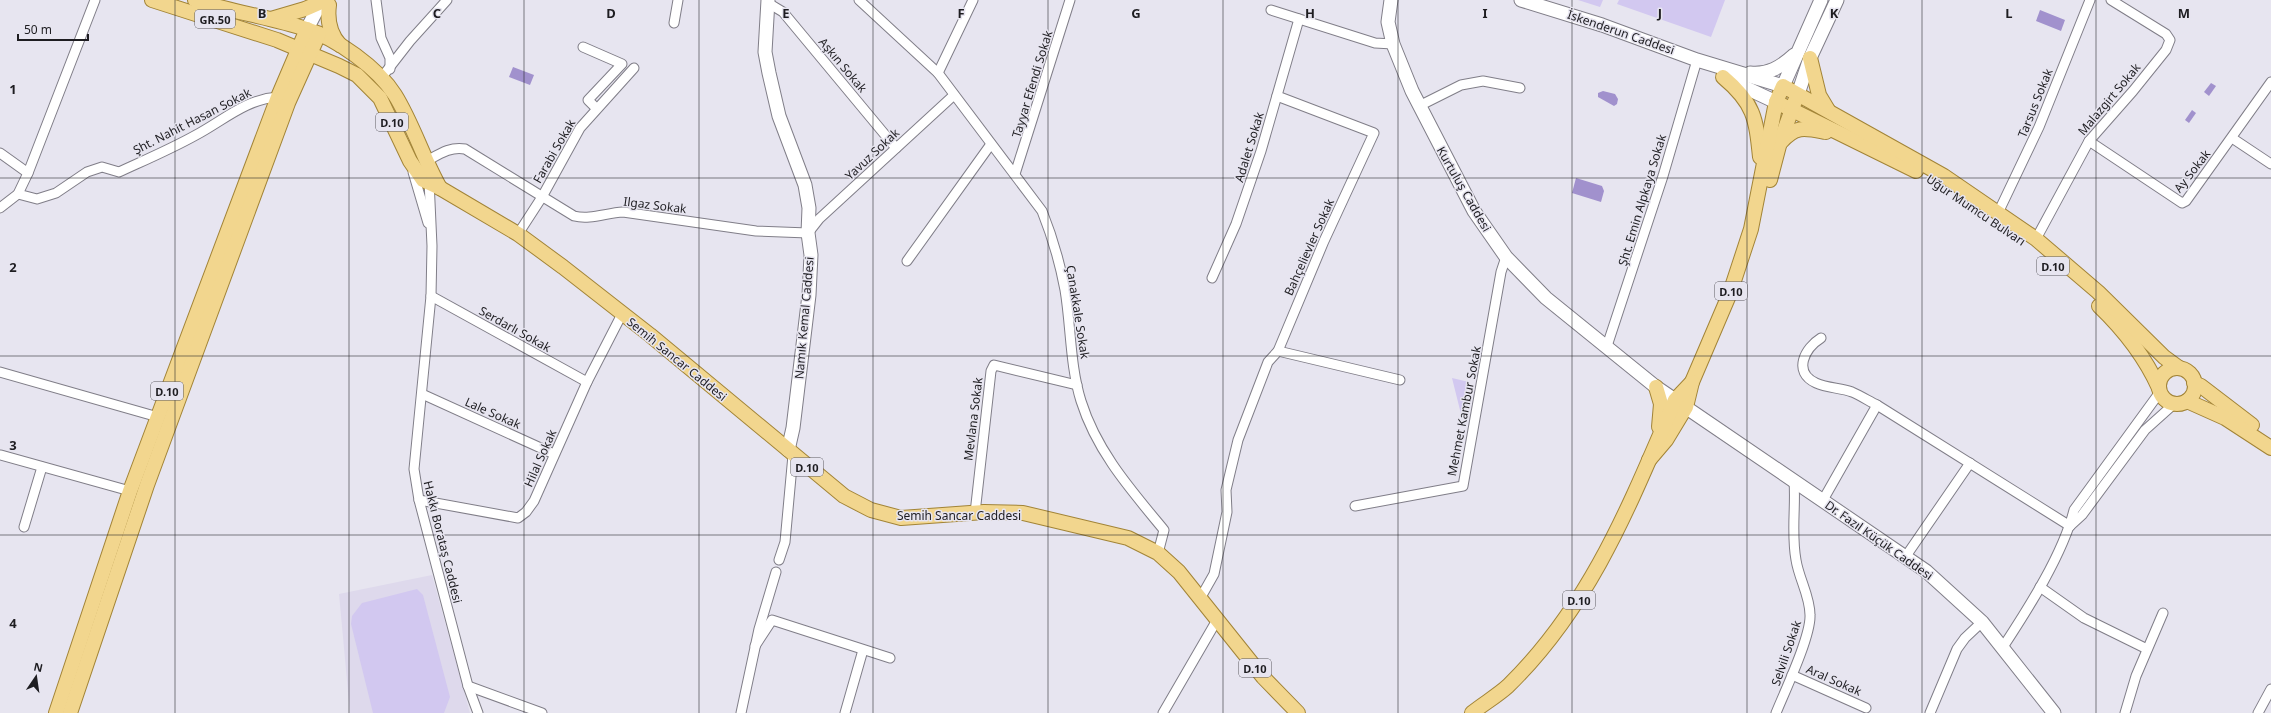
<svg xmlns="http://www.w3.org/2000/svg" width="2271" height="713" font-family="'Noto Sans',sans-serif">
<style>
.built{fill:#ded9ec}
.green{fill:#d2c8f0}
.water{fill:#a191cd}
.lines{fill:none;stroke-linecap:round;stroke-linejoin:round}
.street-casing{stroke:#807e88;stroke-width:11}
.secondary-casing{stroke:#807e88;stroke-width:15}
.primary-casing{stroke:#a28437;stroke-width:16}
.street{stroke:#fff;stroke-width:9}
.secondary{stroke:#fff;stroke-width:13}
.primary{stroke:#f2d68e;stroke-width:14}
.grid{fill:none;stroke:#1e1d21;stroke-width:1;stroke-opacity:0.55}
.labels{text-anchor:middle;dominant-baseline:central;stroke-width:3;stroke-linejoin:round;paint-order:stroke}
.shield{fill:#e7e5f0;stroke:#5a595f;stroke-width:1}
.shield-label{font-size:11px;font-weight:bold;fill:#1e1d21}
.street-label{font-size:12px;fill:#1e1d21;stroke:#e7e5f0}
.grid-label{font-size:13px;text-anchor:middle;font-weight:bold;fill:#1e1d21;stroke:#e7e5f0;stroke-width:3;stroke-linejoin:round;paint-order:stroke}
</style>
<rect width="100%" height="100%" fill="#e7e5f0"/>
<polygon class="built" points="432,575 470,713 350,713 339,594"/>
<g class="green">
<polygon points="1578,0 1603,0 1600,7"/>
<polygon points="1619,0 1725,0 1711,37 1617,4"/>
<polygon points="1452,378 1469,382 1461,414"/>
<polygon points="417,589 423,595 450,697 444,713 373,713 351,624 352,616 362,603"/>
</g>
<g class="water">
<polygon points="2040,10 2065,20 2061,31 2036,21"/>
<polygon points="513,67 534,75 530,85 509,77"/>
<polygon points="2211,83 2216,86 2209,96 2204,92"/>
<polygon points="1603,91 1615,94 1618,99 1617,104 1614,106 1598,97 1598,93"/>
<polygon points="2192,110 2196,113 2189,123 2185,120"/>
<polygon points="1576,178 1602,186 1604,191 1601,202 1572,193"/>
</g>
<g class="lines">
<g class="street-casing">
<g id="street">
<polyline points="376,0 381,38 390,58 390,69"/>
<path d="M859 0 938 73 1042 211C1052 236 1060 263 1065 290 1071 326 1070 366 1081 401 1097 452 1131 490 1164 530L1158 553"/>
<polyline points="768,3 783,12 896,148"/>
<polyline points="1271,10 1375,43 1393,44"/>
<polyline points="674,23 678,0"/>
<polyline points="583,47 622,64 588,100 596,108"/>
<polyline points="938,73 973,0"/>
<polyline points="382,77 410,41 447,0"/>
<polyline points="1419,106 1461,85 1483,81 1520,88"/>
<polyline points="2232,138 2271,164"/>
<polyline points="2089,141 2182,203 2186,201 2271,82"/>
<polyline points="0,153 28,173"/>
<path d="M425 162C438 155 450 146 465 149L574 216C590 220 606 213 623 212L756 231 808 233 819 219 954 95"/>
<polyline points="413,172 428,223"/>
<polyline points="1015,174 1070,0"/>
<polyline points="429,180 432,246 431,296 414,469 419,500 468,686 478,713"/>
<path d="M18 194 37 199 56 193 87 172 102 167 119 172C145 160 171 149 196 135 224 120 246 99 278 97"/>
<polyline points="0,208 18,194 28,173 95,0"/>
<polyline points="1998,213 2039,127 2090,0"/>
<polyline points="518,234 542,197 580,128 634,68"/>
<polyline points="2036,239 2089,141 2133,91 2166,50 2170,40 2166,34 2111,0"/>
<polyline points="907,261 991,144"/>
<polyline points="1212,278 1236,224 1261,151 1299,19"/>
<polyline points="431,296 587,382"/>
<path d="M1821 338C1805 348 1792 372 1816 383 1827 388 1841 388 1852 392 1861 396 1869 401 1877 405L2070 526"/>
<polyline points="1607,346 1663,176 1697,60"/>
<polyline points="1278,351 1400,380"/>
<polyline points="0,372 158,417"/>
<polyline points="422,394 554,454"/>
<polyline points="1,455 130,491"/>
<polyline points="419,500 518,518 526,512 534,501 587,382 622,314"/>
<polyline points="1823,500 1877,405"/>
<polyline points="1355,506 1463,486 1501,272 1506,257"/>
<polyline points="975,513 991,371 994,365 1077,385"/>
<polyline points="2070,526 2082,515 2145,430 2174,404"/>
<polyline points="24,527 42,467"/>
<polyline points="1906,556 1970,463"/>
<polyline points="779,560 785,542 793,455"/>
<polyline points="2040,587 2084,618 2147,649"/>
<polyline points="1201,597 1214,574 1227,512 1226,490 1238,440 1268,362 1278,351 1324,241 1374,133 1277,96"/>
<polyline points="755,646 772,620 890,658"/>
<path d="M2003 647C2028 609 2063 554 2074 510L2160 392"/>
<polyline points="1792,675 1866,708"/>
<polyline points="468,686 542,713"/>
<polyline points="741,713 759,629 776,572"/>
<polyline points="845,713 863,650"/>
<polyline points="1163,713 1217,620"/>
<path d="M1776 713C1785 691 1811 636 1810 615 1810 596 1799 579 1796 560 1791 533 1796 507 1794 481"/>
<polyline points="1930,713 1957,649 1965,638 1982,622"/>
<polyline points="2125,713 2136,676 2163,613"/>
<polyline points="2258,713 2271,689"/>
</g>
</g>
<g class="secondary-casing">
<g id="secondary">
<polyline points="768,0 765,52 769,73 779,116 805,185 809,208 808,233 811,255 809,295 793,428 788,450"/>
<polyline points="1391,0 1388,22 1393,44 1412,91 1474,211 1506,257 1546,298 1656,387 1926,571 1982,622 2054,713"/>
<polyline points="1521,0 1602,25 1697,60 1783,86 1821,0"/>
<polyline points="307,29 322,0"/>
<path d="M1750 73C1768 75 1781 67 1794 55"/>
<polyline points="1727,79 1776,102"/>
<polyline points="1798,94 1810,58 1837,0"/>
</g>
</g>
<g class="primary-casing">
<g id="primary">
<polyline points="152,0 277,40 339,66 357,75 380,98 410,161 423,180 440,188 518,234 563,267 650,335 844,496 871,510 901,518 984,512 1023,513 1128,538 1158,553 1179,572 1263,677 1298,713"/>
<path d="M195 0C231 12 270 17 306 29 336 38 378 68 395 95 413 124 423 158 440 188"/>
<path d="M329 5C327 20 330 34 340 45"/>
<polyline points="271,19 305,9 321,2"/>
<polyline points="1810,58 1819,95 1828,110"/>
<path d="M1723 77C1754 103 1756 118 1760 157"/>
<polyline points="1776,102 1916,171"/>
<path d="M1781 142C1796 125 1805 128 1826 132"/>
<polyline points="1770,180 1780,142 1795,101"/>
<path d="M2099 306C2124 330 2145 357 2159 388"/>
<circle cx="2177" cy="386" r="18"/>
<polyline points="2194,383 2201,386 2252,425"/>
<polyline points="1656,387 1661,404 1659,427"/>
<polyline points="2187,401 2225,418 2271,448"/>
<polyline points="1649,460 1666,440 1686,407 1692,382 1730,293 1751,229 1776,102 1783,86 1944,176 2036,239 2098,292 2164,357 2179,368"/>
<polyline points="56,713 130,491 278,97 307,29"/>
<polyline points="70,713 147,485 288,103 319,34"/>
<path d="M1472 713C1483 704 1497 696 1508 686 1591 605 1630 504 1675 400L1692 382"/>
</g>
</g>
<use href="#street" class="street"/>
<use href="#secondary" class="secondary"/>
<use href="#primary" class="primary"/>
</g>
<path class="grid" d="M175 0V713M349 0V713M524 0V713M699 0V713M873 0V713M1048 0V713M1223 0V713M1398 0V713M1572 0V713M1747 0V713M1922 0V713M2096 0V713M0 178H2271M0 356H2271M0 535H2271"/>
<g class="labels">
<g class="shield">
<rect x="195" y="10" width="40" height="18" rx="3"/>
<rect x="376" y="113" width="32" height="18" rx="3"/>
<rect x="2037" y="257" width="32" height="18" rx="3"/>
<rect x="1715" y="282" width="32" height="18" rx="3"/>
<rect x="151" y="382" width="32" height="18" rx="3"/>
<rect x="791" y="458" width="32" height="18" rx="3"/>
<rect x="1563" y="591" width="32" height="18" rx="3"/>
<rect x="1239" y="659" width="32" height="18" rx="3"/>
</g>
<g class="shield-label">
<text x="215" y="19">GR.50</text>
<text x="392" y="122">D.10</text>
<text x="2053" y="266">D.10</text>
<text x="1731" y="291">D.10</text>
<text x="167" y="391">D.10</text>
<text x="807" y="467">D.10</text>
<text x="1579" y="600">D.10</text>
<text x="1255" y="668">D.10</text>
</g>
<g class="street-label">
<text transform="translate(1621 32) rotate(19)">İskenderun Caddesi</text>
<text transform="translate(843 65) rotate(50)">Aşkın Sokak</text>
<text transform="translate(1032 84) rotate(-73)">Tayyar Efendi Sokak</text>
<text transform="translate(2109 99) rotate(-50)">Malazgirt Sokak</text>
<text transform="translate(2035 103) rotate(-68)">Tarsus Sokak</text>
<text transform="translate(192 121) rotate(-27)">Şht. Nahit Hasan Sokak</text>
<text transform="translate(1249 147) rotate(-73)">Adalet Sokak</text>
<text transform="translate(554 151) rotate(-60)">Farabi Sokak</text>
<text transform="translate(872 154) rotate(-43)">Yavuz Sokak</text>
<text transform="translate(2192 171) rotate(-52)">Ay Sokak</text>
<text transform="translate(1464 189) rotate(60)">Kurtuluş Caddesi</text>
<text transform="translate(1642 200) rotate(-73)">Şht. Emin Alpkaya Sokak</text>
<text transform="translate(655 205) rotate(7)">Ilgaz Sokak</text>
<text transform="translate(1976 210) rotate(34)">Uğur Mumcu Bulvarı</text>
<text transform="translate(1309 247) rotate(-66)">Bahçelievler Sokak</text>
<text transform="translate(1078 312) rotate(81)">Çanakkale Sokak</text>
<text transform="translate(804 318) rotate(-85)">Namık Kemal Caddesi</text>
<text transform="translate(515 329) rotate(29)">Serdarlı Sokak</text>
<text transform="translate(677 359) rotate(39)">Semih Sancar Caddesi</text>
<text transform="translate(1464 411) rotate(-79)">Mehmet Kambur Sokak</text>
<text transform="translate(493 413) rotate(24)">Lale Sokak</text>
<text transform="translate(973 419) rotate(-83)">Mevlana Sokak</text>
<text transform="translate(540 458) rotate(-66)">Hilal Sokak</text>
<text x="959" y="515">Semih Sancar Caddesi</text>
<text transform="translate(1879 540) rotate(35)">Dr. Fazıl Küçük Caddesi</text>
<text transform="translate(443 542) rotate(76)">Hakkı Borataş Caddesi</text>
<text transform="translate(1786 653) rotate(-71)">Selvili Sokak</text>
<text transform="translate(1834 680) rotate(24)">Aral Sokak</text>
</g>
</g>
<g class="grid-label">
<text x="262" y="18">B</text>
<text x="437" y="18">C</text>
<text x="611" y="18">D</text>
<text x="786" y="18">E</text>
<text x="961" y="18">F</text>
<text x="1136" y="18">G</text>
<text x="1310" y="18">H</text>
<text x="1485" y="18">I</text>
<text x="1660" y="18">J</text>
<text x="1834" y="18">K</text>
<text x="2009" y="18">L</text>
<text x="2184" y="18">M</text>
<text x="13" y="94">1</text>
<text x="13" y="272">2</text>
<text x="13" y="450">3</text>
<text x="13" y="628">4</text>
</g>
<g transform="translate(36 677) rotate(13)" stroke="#e7e5f0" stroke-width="3" paint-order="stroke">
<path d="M0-3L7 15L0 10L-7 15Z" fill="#1e1d21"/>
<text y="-6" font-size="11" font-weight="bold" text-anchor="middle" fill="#1e1d21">N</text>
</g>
<path d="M18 34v6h70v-6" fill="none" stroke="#1e1d21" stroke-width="2"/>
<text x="24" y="34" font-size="12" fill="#1e1d21" stroke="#e7e5f0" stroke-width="3" paint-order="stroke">50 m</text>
</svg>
